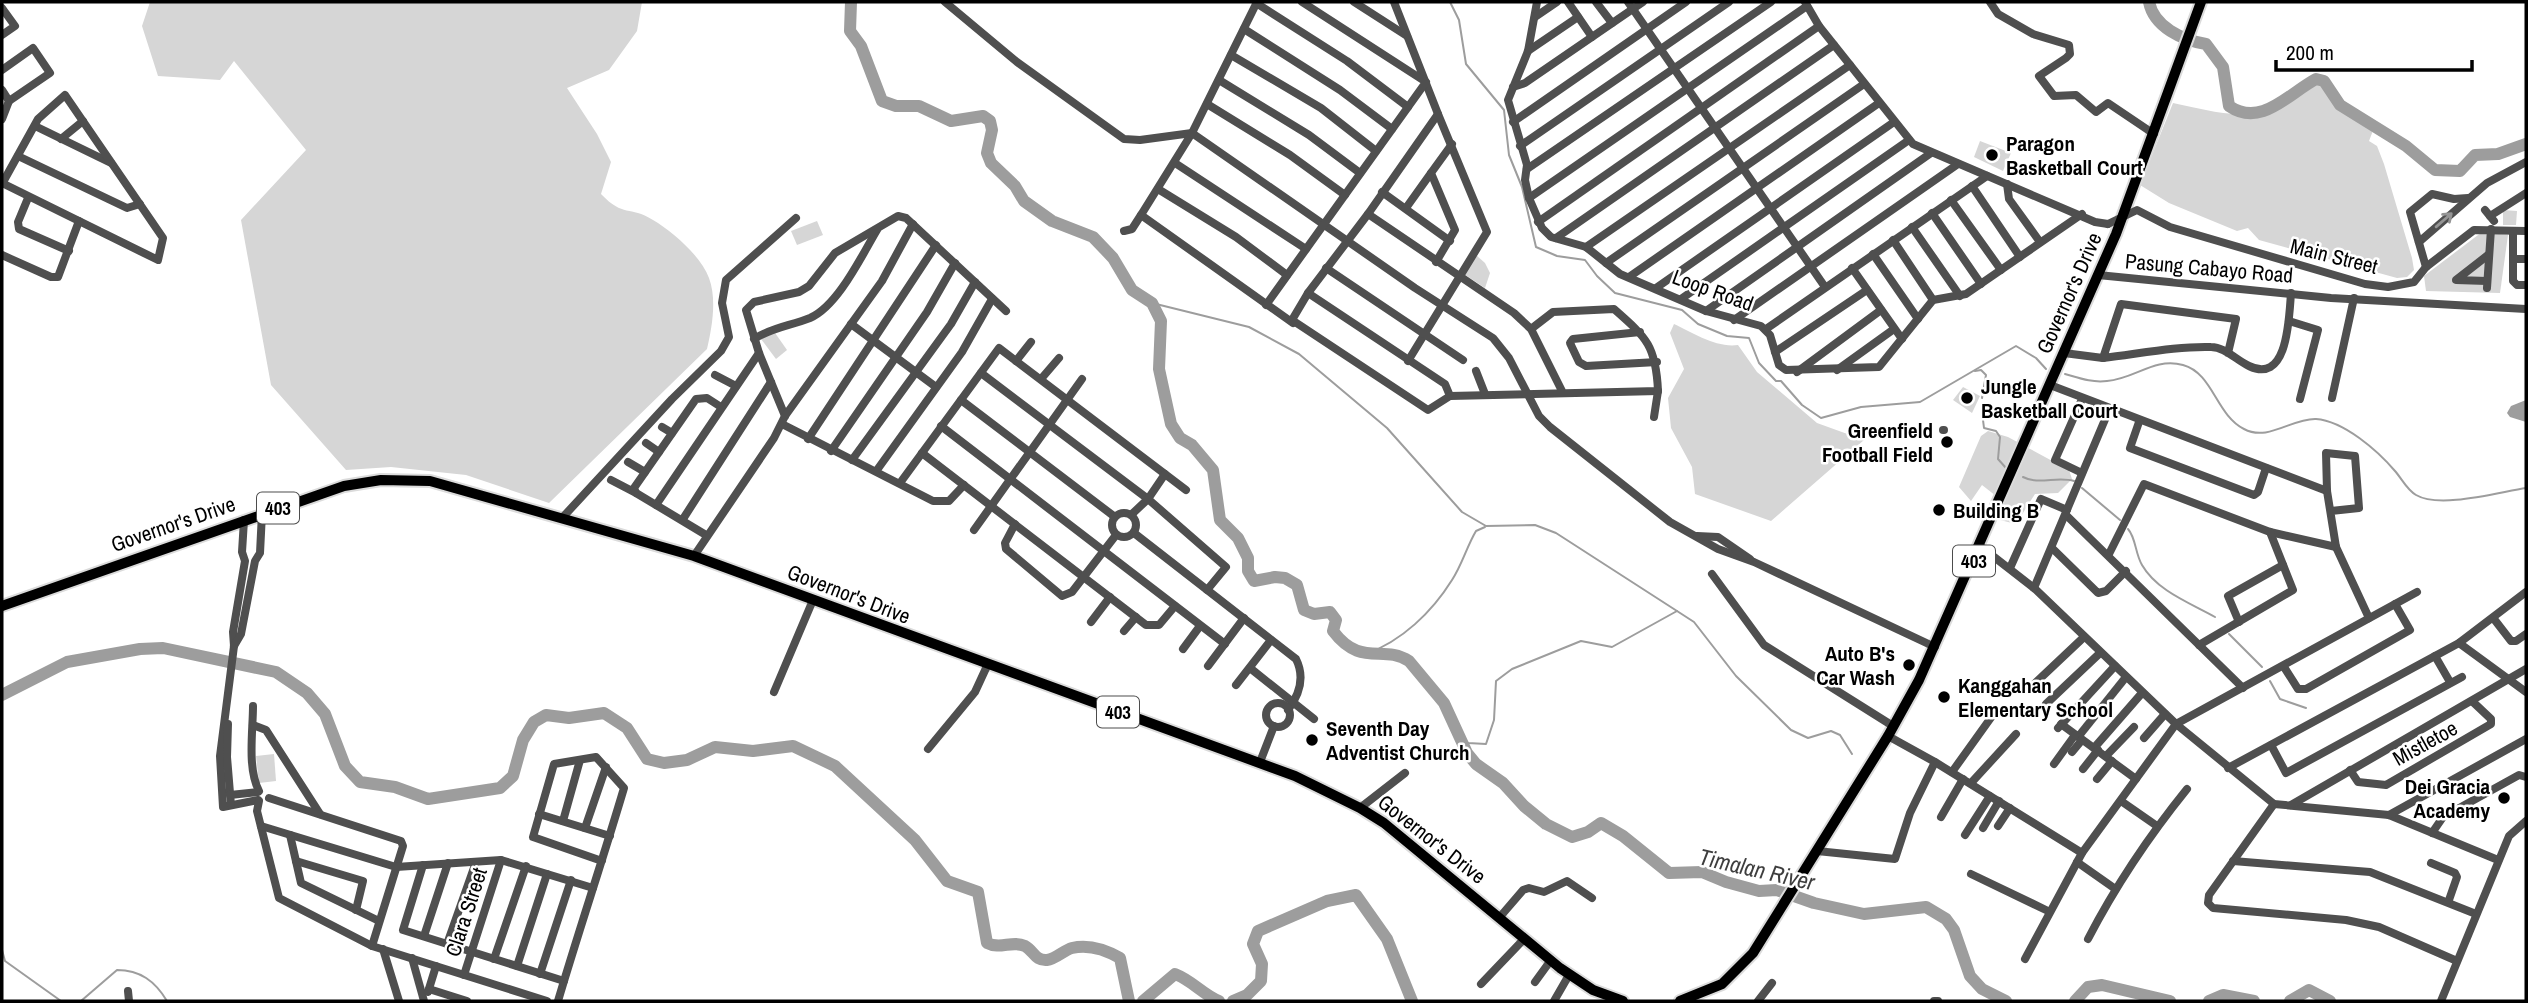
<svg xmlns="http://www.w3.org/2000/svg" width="2528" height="1003" font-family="'Archivo Narrow',sans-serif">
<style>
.green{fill:#d6d6d6}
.water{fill:#9d9d9d}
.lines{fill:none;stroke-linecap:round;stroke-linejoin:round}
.stream{stroke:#9d9d9d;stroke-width:2}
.river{stroke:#9d9d9d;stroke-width:12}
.major-casing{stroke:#dbdbdb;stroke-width:14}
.minor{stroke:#4f4f4f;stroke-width:8}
.major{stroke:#000;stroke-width:10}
.oneway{stroke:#959595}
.poi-dot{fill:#000;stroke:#fff;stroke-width:2.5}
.labels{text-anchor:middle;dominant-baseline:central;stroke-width:5;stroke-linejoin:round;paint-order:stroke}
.shield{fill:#fff;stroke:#4c4c4c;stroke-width:2}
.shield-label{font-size:19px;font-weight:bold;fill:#000}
.poi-label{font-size:21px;font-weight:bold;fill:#000;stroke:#fff;text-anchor:start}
.street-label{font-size:21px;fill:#000;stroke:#fff}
.water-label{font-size:23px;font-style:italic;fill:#3e3e3e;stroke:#fff}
</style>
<rect width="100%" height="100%" fill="#fff"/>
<g class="green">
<path d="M150 2H642L637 31 609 70 567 88 597 134 611 162 601 194C624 218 629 205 653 220 672 231 701 256 709 278 717 299 712 328 707 349L549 503 466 475 391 467 346 470 271 385 241 220 306 150 234 61 220 80 158 76 142 26Z"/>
<path d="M2316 79 2324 81 2340 105 2374 128 2369 141 2377 146 2384 164 2412 258 2414 270 2407 277 2397 278 2259 240 2248 228 2237 231 2169 203 2140 185 2173 103C2203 109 2240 121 2270 109 2287 101 2300 88 2316 79Z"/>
<polygon points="1980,141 2011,153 2003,171 1974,157"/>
<polygon points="2503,210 2517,211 2516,225 2503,225"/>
<polygon points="817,221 823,235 797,245 791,231"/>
<polygon points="2482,232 2508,235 2500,293 2426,291 2424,276"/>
<polygon points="1476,255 1485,263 1490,273 1485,288 1464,274"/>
<path d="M1674 324C1693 333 1716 348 1738 345L1757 372 1817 423 1864 440 1771 521 1695 494 1692 467 1671 428 1668 398 1684 369 1670 333Z"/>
<polygon points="773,330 787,350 776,359 761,339"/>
<polygon points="1963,387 1980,396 1972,413 1953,400"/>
<polygon points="1988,431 2008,437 2069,470 2072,479 2058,493 2035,494 2016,524 2000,520 1996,496 1982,485 1971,501 1959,487 1981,436"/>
<polygon points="274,754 276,781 259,783 256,756"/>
</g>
<polygon class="water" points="2526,400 2526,422 2510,417 2507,413 2511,406"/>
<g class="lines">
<g class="stream">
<polyline points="1450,2 1459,20 1466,64 1504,110 1509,155 1522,187 1536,247 1557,256 1585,260 1597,276 1615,293 1682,310 1698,324 1727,336 1749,338 1759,363 1776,381 1781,381 1802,405 1821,418 1861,407 1920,402 2016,346 2036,358 2046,369"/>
<polyline points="1152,303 1249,327 1299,354 1387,428 1462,512 1486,526 1535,525 1556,533 1677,611"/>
<polyline points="1975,371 1981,370 1986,375 1982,398"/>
<path d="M2065 374C2079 378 2092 383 2107 381 2135 379 2154 357 2183 365 2213 373 2216 415 2244 429 2268 442 2292 418 2316 419 2344 421 2378 451 2395 471 2402 479 2407 490 2416 495 2440 509 2499 492 2526 488"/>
<polyline points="1982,412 1984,428 1996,431 2000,437 1998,459 2006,468"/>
<path d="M2023 477C2038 485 2058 476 2074 481"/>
<polyline points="2082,488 2120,520"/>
<path d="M2128 529C2136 538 2135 553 2142 565 2157 591 2190 603 2215 617"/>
<polyline points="2229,634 2262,667"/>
<path d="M1366 654C1402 641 1432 612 1452 580 1462 565 1467 546 1476 531L1485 527"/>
<polyline points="2270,681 2280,699 2306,708"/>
<polyline points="1456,733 1468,743 1486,744 1494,720 1496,681 1512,669 1581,641 1612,647 1677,611 1694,622 1736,676 1791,730 1808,738 1831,731 1840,735 1852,754"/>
<polyline points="2,950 5,961 61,1001"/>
<path d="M81 1001 117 970C140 970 155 981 167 1001"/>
</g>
<g class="river">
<path d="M851 2 850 31 861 46 882 101 896 106H919L951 121 983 116 990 121 992 130 987 153 991 163 1015 186 1024 201 1052 221 1093 237 1113 258 1132 290 1152 303 1161 321 1159 369 1171 424 1180 438 1192 445 1213 470 1220 520 1238 538 1248 558V571L1254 581 1275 577 1285 578 1297 585 1304 610 1314 614 1330 612 1336 620 1333 631C1361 668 1383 644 1409 661L1444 703 1467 753 1476 764 1503 783 1524 806 1546 824 1572 837 1588 832 1601 823 1623 836 1669 873 1702 872 1726 882 1759 891 1777 890 1814 903 1864 914 1926 907 1946 919 1954 930 1970 976 1982 989 2006 1001"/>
<path d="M2149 2C2154 27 2182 40 2206 44L2223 67 2229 106C2261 128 2288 94 2316 79L2324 81 2340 105 2406 146 2435 170 2460 171 2475 155 2498 154 2526 144"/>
<path d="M2 695 67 662 140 649 163 648 276 672 307 693 325 714 345 766 360 782 395 787 428 799 500 788 513 776 523 740 534 722 546 715 569 718 604 713 627 728 647 759 664 763 687 760 715 747 753 751 793 746 835 766 915 840 947 881 978 892 987 943C1000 950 1012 940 1025 946 1034 951 1035 961 1047 960 1056 959 1064 950 1072 948 1089 944 1106 950 1120 958L1129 1001"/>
<path d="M1143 1001 1175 974C1193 981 1202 994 1219 1001"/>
<polyline points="1233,1001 1247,995 1261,981 1262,964 1253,944 1258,931 1327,901 1356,895 1387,939 1412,1001"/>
<polyline points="2075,1001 2088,987 2102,985 2170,1001"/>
<polyline points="2209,1001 2223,995 2254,1001"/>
<polyline points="2290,1001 2309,990 2330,1001"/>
</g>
<g class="major-casing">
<g id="major">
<polyline points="2,606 344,486 381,480 430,481 694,556 1295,776 1360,808 1384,823 1560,968 1593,990 1623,1001"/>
<polyline points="1680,1001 1722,984 1753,953 1888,736 1919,680 2116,234 2201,2"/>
</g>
</g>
<g class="minor">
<polyline points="945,2 1017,62 1124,139 1140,140 1192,133 1415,288 1493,338 1509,358 1539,416 1550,427 1670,522 1718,549 1754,562 1935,647"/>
<polyline points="1257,2 1192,133 1141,215 1293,323"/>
<polyline points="1354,2 1407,36"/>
<polyline points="1394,2 1438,114"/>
<polyline points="1537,2 1528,51 1508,100 1527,165 1525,180 1529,198 1542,228 1551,237 1586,247 1620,274 1706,311 1761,326 1770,335 1779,365 1786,370 1879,367 1933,300 1966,294 2082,214"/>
<polyline points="1568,2 1592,37"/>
<polyline points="1596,2 1612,23"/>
<polyline points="1628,2 1825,287"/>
<polyline points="1805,2 1819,26 1913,144 2095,222 2108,224"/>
<polyline points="1990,2 1998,14 2033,34 2069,45 2070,54 2066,58 2039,76 2054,96 2076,95 2096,112 2108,103 2154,134"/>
<polyline points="1256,3 1347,61 1408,107"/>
<polyline points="2,8 15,26 2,35"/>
<polyline points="1535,17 1557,2"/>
<polyline points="1244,29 1340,90 1392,129"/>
<polyline points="1528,51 1578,17"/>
<polyline points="1231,55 1321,108 1376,151"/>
<polyline points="2,70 33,48 50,73 9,101"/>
<polyline points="1219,80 1309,135 1360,173"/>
<polyline points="1513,87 1525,83 1643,2"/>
<polyline points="2,90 9,101 2,119"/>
<polyline points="1207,104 1290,155 1345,195"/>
<polyline points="1513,122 1686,2"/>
<polyline points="35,126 111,163"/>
<polyline points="61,139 83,121"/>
<polyline points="1520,146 1729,2"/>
<polyline points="18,156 127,208 140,204"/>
<polyline points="1175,163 1306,249"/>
<polyline points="1527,169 1771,2"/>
<polyline points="2,184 38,119 65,95 163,238 158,260 2,183"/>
<polyline points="2007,184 2009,199 2040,242"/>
<polyline points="1972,186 2020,257"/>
<polyline points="1158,189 1236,237 1287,275"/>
<polyline points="1382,192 1450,241"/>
<polyline points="28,198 18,222 19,229 69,251"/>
<polyline points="1529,198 1807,6"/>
<polyline points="1951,200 2001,270"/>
<polyline points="1406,208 1431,173"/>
<polyline points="2485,210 2494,221"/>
<polyline points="1932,213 1981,284"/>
<polyline points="1368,214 1438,114 1487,232 1408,361"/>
<polyline points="2490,216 2526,193"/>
<polyline points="1538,222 1819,26"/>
<polyline points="2108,224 2137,210 2170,227 2365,284 2388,287 2414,282 2426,267 2474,230 2526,231"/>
<polyline points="1912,227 1960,296"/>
<polyline points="1124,231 1132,229 1141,215"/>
<polyline points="2513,231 2513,281 2517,285 2526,285"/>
<polyline points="1556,238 1834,45"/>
<polyline points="1893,240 1933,300"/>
<polyline points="2419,242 2487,183 2526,162"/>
<polyline points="1586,247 1850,65"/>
<polyline points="1873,254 1918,319"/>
<polyline points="2,255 51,277 58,277 79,221"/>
<polyline points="2513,259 2526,259"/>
<polyline points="1436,262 1455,230 1431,173 1452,144"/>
<polyline points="1606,263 1864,84"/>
<polyline points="2426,267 2410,212 2432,194 2454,199 2468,198"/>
<polyline points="1326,268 1463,360"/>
<polyline points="1852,268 1902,339"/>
<polyline points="2098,275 2331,298 2526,309"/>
<polyline points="1629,277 1879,103"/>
<polyline points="2487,281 2456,280 2488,255"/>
<polyline points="1656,288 1894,122"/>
<polyline points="2487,288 2491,229"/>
<polyline points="1308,293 1445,384 1450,396"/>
<polyline points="1681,299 1909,140"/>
<polyline points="1266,305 1426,82 1302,2"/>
<polyline points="1706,311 1931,153"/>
<polyline points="1734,320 1958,164"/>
<polyline points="2289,321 2318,330 2300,399"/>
<polyline points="851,324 936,387"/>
<path d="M1531 329 1553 312 1614 309C1647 338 1656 346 1658 391L1450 396 1428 410 1292 320 1308 293 1368 214 1514 313 1531 329 1563 393"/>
<polyline points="1766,329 1987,176"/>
<polyline points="1640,332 1573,339 1570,343 1579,362 1586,366 1657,362"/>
<path d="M754 339C773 327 790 326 810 318 838 306 862 255 877 230"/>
<polyline points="1775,352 1867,290"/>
<polyline points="2064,353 2103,358"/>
<path d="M2228 353 2236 319 2121 304 2103 358C2138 354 2176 346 2211 347 2225 347 2236 360 2249 366 2288 385 2289 318 2291 293"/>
<polyline points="1016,361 1031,342"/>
<polyline points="1837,370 1894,329"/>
<polyline points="1476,371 1485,394"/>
<polyline points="1797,372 1881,310"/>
<polyline points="981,373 1148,499 1226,567 1207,590"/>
<polyline points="715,375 736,386"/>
<polyline points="1041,379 1059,358"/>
<polyline points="2050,385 2327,491"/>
<polyline points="2332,398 2354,298"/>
<polyline points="961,400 1115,517"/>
<polyline points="785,416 759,353 746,310 754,302 799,292 809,286 835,253 898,216 906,218 1006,311"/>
<polyline points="1654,417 1658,391"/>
<polyline points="2139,422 2130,448 2254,495 2258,492 2266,468"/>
<polyline points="782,424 933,501 949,501 964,485"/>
<polyline points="941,426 1225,644"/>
<polyline points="662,427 672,433"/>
<polyline points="1943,430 1944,430"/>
<polyline points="808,439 936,245"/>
<polyline points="646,443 659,452"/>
<polyline points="831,451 927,312 955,263"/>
<polyline points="922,453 1146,625 1159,625 1175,606"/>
<polyline points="852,460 951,324 975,282"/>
<polyline points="628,462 645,472"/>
<polyline points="877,470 962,352 992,299"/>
<polyline points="2082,473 2055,460 2082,399"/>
<polyline points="611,480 636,493"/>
<polyline points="900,483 999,348 1186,490"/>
<polyline points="656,505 759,353"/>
<polyline points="2331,511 2359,508 2355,456 2326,453 2327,491 2336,547 2369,618"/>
<circle cx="1124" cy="525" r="12"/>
<polyline points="1132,514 1148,499 1165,474"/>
<polyline points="2066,515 2243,688"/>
<polyline points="563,517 672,399 721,351 729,337 722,303 726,280 796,218"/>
<polyline points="683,519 771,382"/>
<polyline points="244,520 242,552 245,561 233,632 234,646 220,756 223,807 258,800"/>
<polyline points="1015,524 1005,543 1006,549 1062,596 1072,592 1116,535"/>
<polyline points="974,530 1082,379"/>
<path d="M1134 533 1296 659C1305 677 1300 694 1288 710"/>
<polyline points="706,535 636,493 634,488 696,399 707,398 721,407"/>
<polyline points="1697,536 1718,537 1750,559"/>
<polyline points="1980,546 2034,588 2176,724 2274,804 2389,815 2498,860"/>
<polyline points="2052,548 2098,593 2106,591 2126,571"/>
<polyline points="2109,554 2144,484 2270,532 2336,547"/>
<polyline points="694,556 774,438 785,416 882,281 913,224"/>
<polyline points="2010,568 2041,499 2067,510"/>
<polyline points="1712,574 1764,645 1893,726"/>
<polyline points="2034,588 2109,410"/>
<polyline points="2494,619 2511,641 2516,641 2526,634"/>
<polyline points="1091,622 1110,597"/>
<polyline points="2239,622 2228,596 2283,565"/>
<polyline points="1124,631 1136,617"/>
<polyline points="2459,643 2526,692"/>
<polyline points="2199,645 2293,590 2270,532"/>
<polyline points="234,646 241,634 255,561 260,553 262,513"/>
<polyline points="1183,649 1200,626"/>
<polyline points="2435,656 2450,682"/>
<polyline points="1208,666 1244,618"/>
<polyline points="2284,667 2298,689 2306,689 2410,630 2395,604"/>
<polyline points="1250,668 1314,719"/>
<polyline points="1236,685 1271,640"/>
<polyline points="2031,687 2084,637"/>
<polyline points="774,692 813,600"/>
<circle cx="1278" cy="715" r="12"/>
<polyline points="2046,704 2100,653"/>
<path d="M253 706C253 731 247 768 259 791"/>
<polyline points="228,724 227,757 231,805"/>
<polyline points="2061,724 2136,779"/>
<polyline points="253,725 266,730 320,814"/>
<polyline points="2058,728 2115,666"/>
<polyline points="1888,736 1935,762 2082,853"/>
<polyline points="2078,737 2126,677"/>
<polyline points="2144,738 2165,714"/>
<polyline points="2271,745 2286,773 2462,677"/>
<polyline points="2094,748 2142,693"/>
<polyline points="928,749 975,692 987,666"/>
<polyline points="2072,752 2082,740"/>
<polyline points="2106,756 2134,727"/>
<polyline points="1260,762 1274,726"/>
<polyline points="2054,764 2075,735"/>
<polyline points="2228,768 2459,643 2526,592"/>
<polyline points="2083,769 2098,750"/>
<polyline points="2350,770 2358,782 2386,785 2491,724 2491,719 2473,702"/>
<polyline points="1952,772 1995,712"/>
<polyline points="2097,779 2112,761"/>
<polyline points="1971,783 2016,734"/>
<polyline points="230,795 258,792"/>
<polyline points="269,798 401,841 403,846 372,946"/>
<polyline points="259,801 257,811 279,898 372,946 547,1001"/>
<polyline points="2121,801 2157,826"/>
<polyline points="2274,804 2209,895 2208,903 2213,908 2346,920 2379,927 2457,961"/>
<polyline points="2291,805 2526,669"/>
<polyline points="1360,808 1405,773"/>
<polyline points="539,814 610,836"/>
<polyline points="2389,815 2526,739"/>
<polyline points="1941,817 1963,779"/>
<polyline points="563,821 580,760"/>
<polyline points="261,826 396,867 501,860 593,888"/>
<polyline points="1998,826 2010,808"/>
<polyline points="585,828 606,767"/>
<polyline points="1983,828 1999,801"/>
<polyline points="2432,833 2443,817 2519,775 2526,777"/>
<polyline points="290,835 301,883 379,921"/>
<polyline points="1965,835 1990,796"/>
<polyline points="1817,851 1895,859 1910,813 1935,762"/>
<polyline points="296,861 363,881 356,910"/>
<polyline points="2233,861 2370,872 2476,914"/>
<polyline points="2077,862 2114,888"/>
<polyline points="2431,863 2455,873 2457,877 2449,900"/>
<polyline points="423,865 403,930 564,981"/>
<polyline points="1971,874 2048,911"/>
<polyline points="1499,918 1523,890 1529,888 1544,892 1567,881 1592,898"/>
<polyline points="424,936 448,863"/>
<path d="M2088 939C2116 885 2149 836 2187 789"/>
<polyline points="447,944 476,862"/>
<polyline points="383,949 399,1001"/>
<polyline points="412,958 424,1001"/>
<polyline points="494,959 526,866"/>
<polyline points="2025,959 2082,853 2176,724 2417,592"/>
<polyline points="517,966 547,874"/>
<polyline points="540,974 571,880"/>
<polyline points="464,975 501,860"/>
<polyline points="1535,982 1551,960"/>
<polyline points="1481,984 1524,939"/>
<polyline points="429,989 467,1001"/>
<polyline points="128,991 129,1001"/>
<polyline points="428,992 436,966"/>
<path d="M558 1001C579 930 603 859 624 788L596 757 554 764 533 837 602 861"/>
<polyline points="1554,1001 1569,975"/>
<polyline points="1758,1001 1772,983"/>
<polyline points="1934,1001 1938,1001"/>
<polyline points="2441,1001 2509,836 2526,821"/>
</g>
<use href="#major" class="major"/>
</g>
<defs><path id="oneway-shaft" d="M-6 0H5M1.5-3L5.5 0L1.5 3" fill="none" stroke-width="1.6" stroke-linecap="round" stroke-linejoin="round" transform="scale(1.75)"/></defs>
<use class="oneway" href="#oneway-shaft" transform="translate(2444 220) rotate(-41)"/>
<g class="poi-dot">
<circle cx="1992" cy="155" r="7"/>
<circle cx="1967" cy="398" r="7"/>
<circle cx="1947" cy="442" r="7"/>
<circle cx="1939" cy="510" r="7"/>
<circle cx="1909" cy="665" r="7"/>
<circle cx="1944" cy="697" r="7"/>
<circle cx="1312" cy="740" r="7"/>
<circle cx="2504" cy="798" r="7"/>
</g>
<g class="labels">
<g class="shield">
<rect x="257" y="492.5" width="42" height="31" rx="5"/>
<rect x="1953" y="545.5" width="42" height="31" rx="5"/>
<rect x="1097" y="696.5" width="42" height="31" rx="5"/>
</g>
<g class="shield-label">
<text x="278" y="508">403</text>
<text x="1974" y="561">403</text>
<text x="1118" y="712">403</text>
</g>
<g class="poi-label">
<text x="2006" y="143">Paragon<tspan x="2006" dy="24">Basketball Court</tspan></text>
<text x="1981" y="386">Jungle<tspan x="1981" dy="24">Basketball Court</tspan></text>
<text x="1933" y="430" text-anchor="end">Greenfield<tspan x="1933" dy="24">Football Field</tspan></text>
<text x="1953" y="510">Building B</text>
<text x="1895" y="653" text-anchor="end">Auto B's<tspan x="1895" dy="24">Car Wash</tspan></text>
<text x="1958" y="685">Kanggahan<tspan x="1958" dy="24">Elementary School</tspan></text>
<text x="1326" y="728">Seventh Day<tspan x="1326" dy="24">Adventist Church</tspan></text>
<text x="2490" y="786" text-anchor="end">Dei Gracia<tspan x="2490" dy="24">Academy</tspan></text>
</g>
<g class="street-label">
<text transform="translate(2334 256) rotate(14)">Main Street</text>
<text transform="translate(2209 268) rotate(5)">Pasung Cabayo Road</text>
<text transform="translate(1713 290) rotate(20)">Loop Road</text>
<text transform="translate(2069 293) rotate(-66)">Governor's Drive</text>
<text transform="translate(173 524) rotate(-19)">Governor's Drive</text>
<text transform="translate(849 594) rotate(21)">Governor's Drive</text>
<text transform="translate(2425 743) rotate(-29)">Mistletoe</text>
<text transform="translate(1432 839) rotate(38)">Governor's Drive</text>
<text transform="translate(466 912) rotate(-72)">Clara Street</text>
</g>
<g class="water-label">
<text transform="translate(1757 869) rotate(13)">Timalan River</text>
</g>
</g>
<rect width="2528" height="1003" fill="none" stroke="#000000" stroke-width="7"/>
<path d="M2276 60v10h196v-10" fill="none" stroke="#000000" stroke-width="3.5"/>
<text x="2286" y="60" font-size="21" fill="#000000" stroke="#ffffff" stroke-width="5" paint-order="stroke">200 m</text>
</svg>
